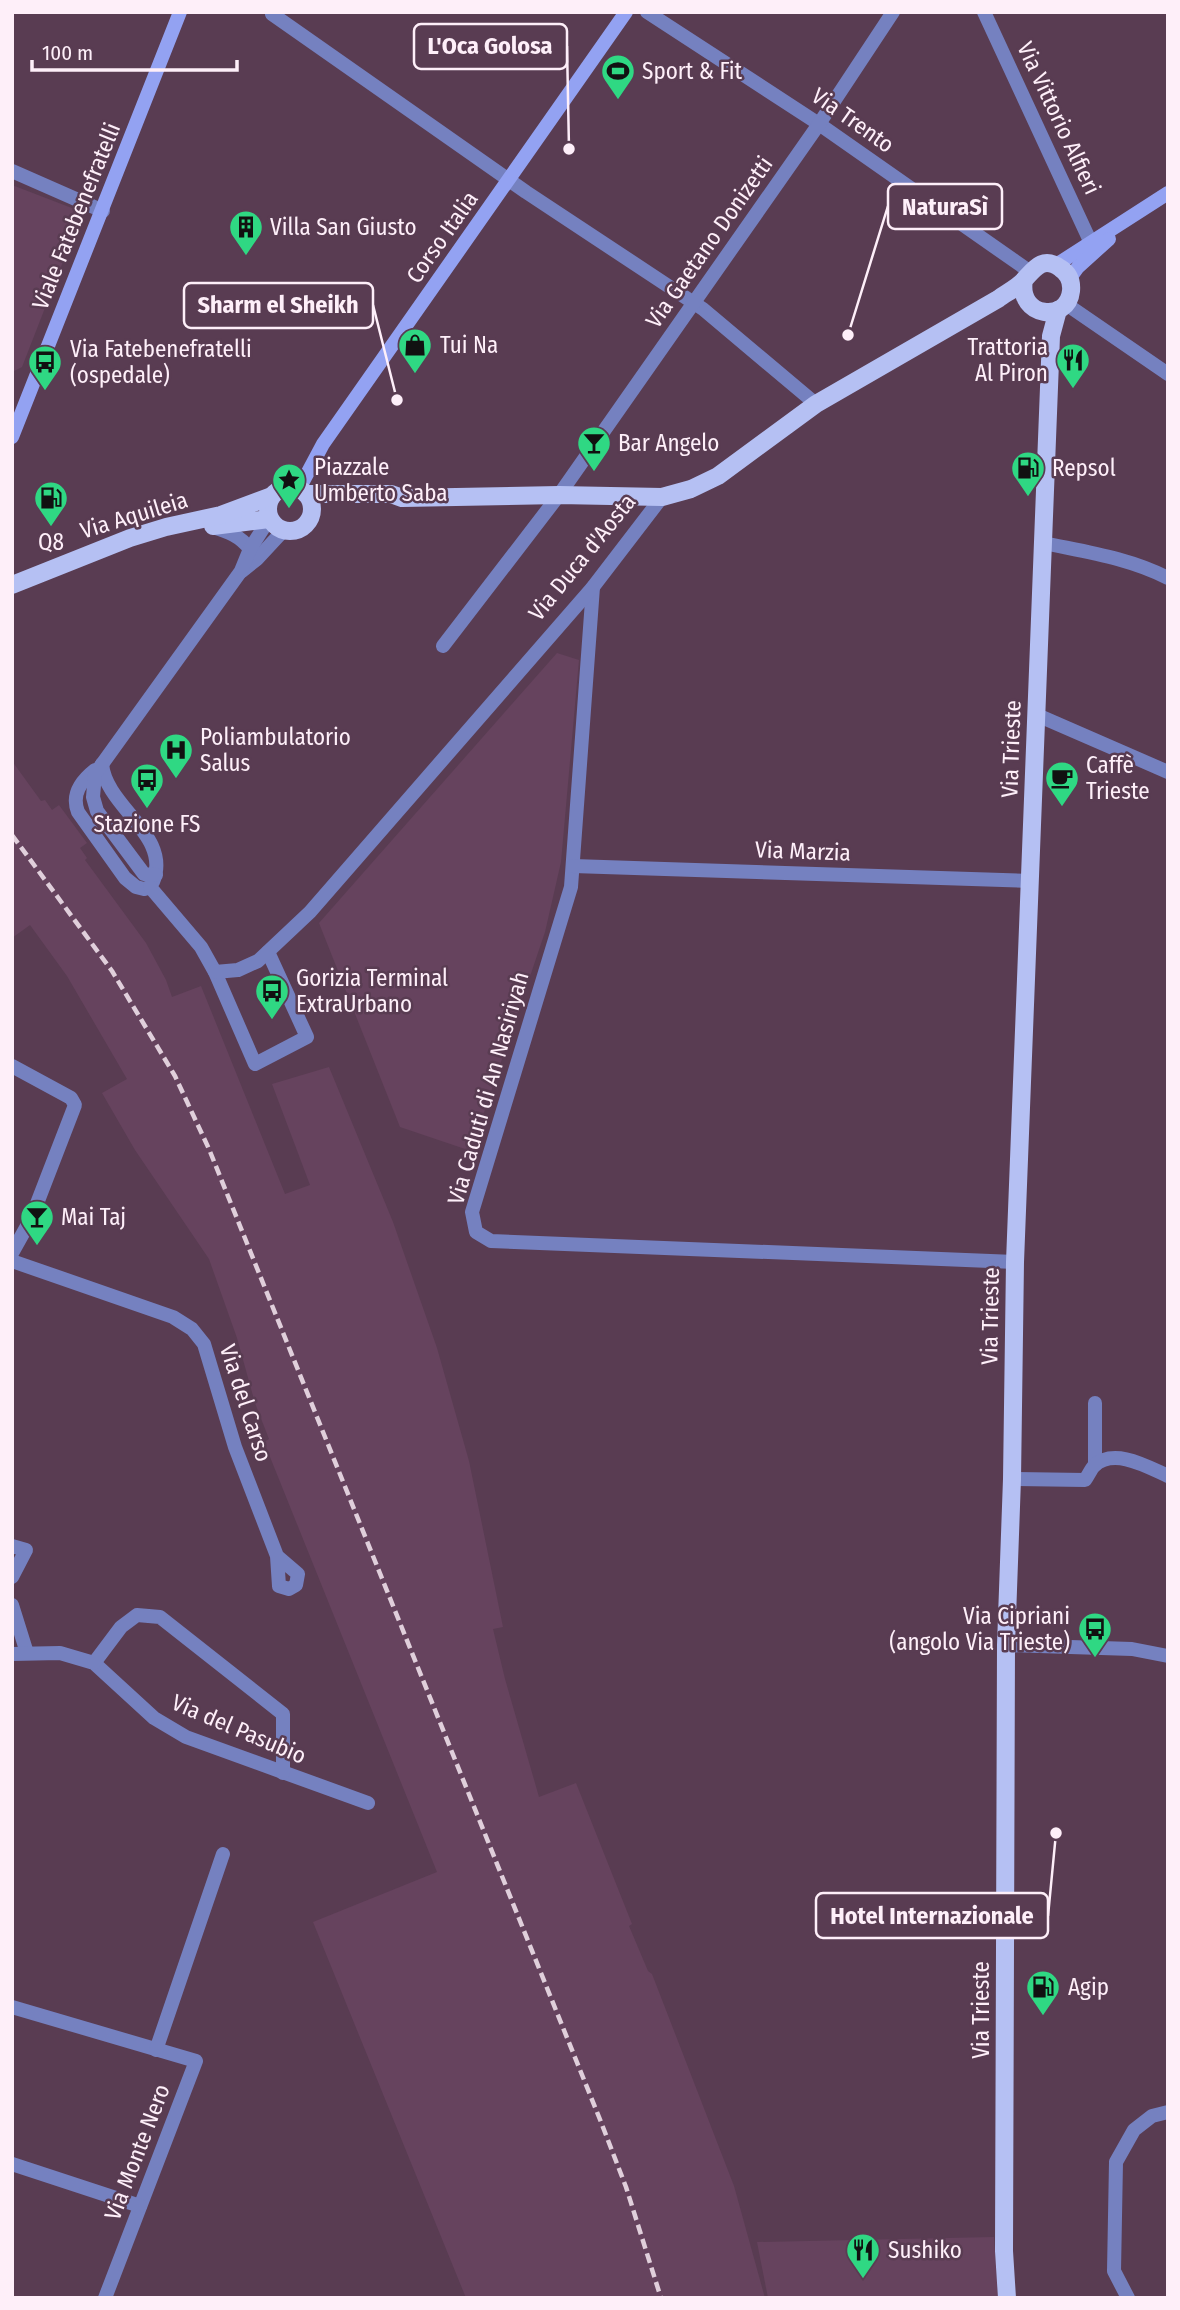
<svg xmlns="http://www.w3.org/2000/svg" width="1180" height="2310" font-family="'Fira Sans Condensed',sans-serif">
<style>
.built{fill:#66435e}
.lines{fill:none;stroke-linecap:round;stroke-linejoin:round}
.street{stroke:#7581c0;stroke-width:14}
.secondary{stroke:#93a2f2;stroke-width:14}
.primary{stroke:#b5c0f3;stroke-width:18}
.rail{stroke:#e0cfdb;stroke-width:4.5;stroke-dasharray:10 5;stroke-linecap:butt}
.labels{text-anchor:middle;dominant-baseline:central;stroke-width:5;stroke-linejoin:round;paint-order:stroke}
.poi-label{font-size:23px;fill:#feeff9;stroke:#593c52;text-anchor:start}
.street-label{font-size:23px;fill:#feeff9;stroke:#593c52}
.leader{fill:none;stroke:#feeff9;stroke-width:2.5}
.callout-dot{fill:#feeff9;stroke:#593c52;stroke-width:2.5}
.callout{fill:#593c52;stroke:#feeff9;stroke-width:2.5}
.callout-label{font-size:24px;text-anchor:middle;font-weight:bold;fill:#feeff9}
</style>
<rect width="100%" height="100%" fill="#593c52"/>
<g class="built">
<polygon points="12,185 77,210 80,218 22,367 14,371 12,376"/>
<polygon points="557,653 579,660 561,862 545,932 471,1151 400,1127 319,923"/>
<polygon points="12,761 41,801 45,800 52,810 59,805 87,843 80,848 87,858 85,860 146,943 166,980 172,997 201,986 285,1194 310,1185 272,1084 329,1067 393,1222 437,1348 469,1461 503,1627 493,1629 505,1679 539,1797 576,1783 632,1924 629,1926 648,1971 652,1974 734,2186 765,2298 466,2298 313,1922 437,1872 264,1442 269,1439 255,1403 237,1338 209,1259 135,1150 102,1093 127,1079 67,976 30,925 12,938"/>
<polygon points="994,2237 998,2298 768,2298 757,2242"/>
</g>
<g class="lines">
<g class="street">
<polyline points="273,12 272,14 526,192 703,309 816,404"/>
<polyline points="647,12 819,124 1029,271"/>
<polyline points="984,12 1091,243"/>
<polyline points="12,171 103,211"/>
<polyline points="1066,304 1168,374"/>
<path d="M213 527C229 532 240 536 250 549"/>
<path d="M1044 543C1086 552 1129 558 1168 578"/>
<polyline points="242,571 257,559 283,531"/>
<polyline points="593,587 571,887 472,1212 476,1232 491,1241 1015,1262"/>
<polyline points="443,646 559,495 819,124 893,12"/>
<polyline points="1037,715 1168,772"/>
<path d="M102 764C106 808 172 835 153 882"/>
<path d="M95 770C81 781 71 794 78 812L125 878 136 887 144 889 150 887"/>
<polyline points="573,866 1031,881"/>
<polyline points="156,875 144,874 97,811 93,797 95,774 241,571 250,549 269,519"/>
<polyline points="150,887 201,947 215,972 255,1064 307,1037 268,952"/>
<polyline points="215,972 238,970 258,961 310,912 593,587 662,497"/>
<polyline points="12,1066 71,1098 75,1105 31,1219 12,1253"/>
<polyline points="12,1261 173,1317 192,1329 204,1344 235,1447 277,1556 279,1586 289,1589 296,1585 298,1574 277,1556"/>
<polyline points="1095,1403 1095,1465"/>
<path d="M1012 1479 1085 1480C1088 1476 1091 1469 1094 1466 1114 1447 1148 1467 1168 1476"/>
<polyline points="12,1546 26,1550 12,1577"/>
<polyline points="12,1605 27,1653"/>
<polyline points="1006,1645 1132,1649 1168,1656"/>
<polyline points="12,1654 60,1653 94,1663 154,1718 186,1737 368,1803"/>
<polyline points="94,1663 121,1627 137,1615 160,1617 283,1714 283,1773"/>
<polyline points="12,2007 196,2061 105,2298"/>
<polyline points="156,2050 223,1854"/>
<polyline points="12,2164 140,2206"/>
<polyline points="1128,2298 1114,2271 1116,2162 1134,2130 1152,2116 1168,2112"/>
</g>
<g class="secondary">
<polyline points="1056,265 1168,193"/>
<polyline points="1070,278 1078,267 1109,239"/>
<polyline points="12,437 180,12"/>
<polyline points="299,489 323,444 626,12"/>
</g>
<g class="primary">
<circle cx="290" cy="509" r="22"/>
<path d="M306 494H391L402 498 559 495 662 497 691 489 718 476 816 404 998 299C1006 293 1018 287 1024 280 1035 268 1043 256 1060 268 1068 273 1072 281 1071 291 1068 323 1017 318 1024 280"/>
<polyline points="213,526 269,519"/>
<polyline points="12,585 130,538 166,527 221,515 272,496"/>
<polyline points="1007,2298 1004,2251 1006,1645 1012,1479 1015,1262 1051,336 1058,310"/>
</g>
<polyline class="rail" points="12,835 112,971 175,1076 209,1149 601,2122 626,2187 661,2298"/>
</g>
<defs>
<g id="stadium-pin" transform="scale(1.75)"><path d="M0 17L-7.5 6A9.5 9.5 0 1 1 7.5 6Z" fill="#2fd883" stroke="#593c52"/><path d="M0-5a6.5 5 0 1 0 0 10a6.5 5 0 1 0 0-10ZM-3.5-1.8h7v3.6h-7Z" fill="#111"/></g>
<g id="building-pin" transform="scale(1.75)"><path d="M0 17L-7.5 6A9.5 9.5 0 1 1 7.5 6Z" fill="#2fd883" stroke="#593c52"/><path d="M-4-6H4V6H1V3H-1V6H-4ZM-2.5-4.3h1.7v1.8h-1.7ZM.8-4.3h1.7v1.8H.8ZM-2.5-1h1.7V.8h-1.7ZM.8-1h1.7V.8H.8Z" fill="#111"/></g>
<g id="shop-pin" transform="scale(1.75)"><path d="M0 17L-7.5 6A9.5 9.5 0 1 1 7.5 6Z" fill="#2fd883" stroke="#593c52"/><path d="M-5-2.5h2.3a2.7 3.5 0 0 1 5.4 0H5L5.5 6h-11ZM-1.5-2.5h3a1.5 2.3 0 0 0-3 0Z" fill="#111"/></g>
<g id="restaurant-pin" transform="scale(1.75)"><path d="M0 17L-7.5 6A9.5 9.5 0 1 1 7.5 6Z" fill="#2fd883" stroke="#593c52"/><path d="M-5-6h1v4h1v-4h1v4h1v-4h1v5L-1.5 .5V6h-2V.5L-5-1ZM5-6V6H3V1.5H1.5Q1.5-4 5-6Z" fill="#111"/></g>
<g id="bus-pin" transform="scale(1.75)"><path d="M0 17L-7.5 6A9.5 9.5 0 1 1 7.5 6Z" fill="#2fd883" stroke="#593c52"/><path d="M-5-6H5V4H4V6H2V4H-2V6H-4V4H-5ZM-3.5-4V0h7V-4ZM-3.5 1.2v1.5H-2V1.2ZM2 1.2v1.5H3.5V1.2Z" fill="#111"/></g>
<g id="bar-pin" transform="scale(1.75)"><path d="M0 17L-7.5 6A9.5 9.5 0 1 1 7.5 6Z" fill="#2fd883" stroke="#593c52"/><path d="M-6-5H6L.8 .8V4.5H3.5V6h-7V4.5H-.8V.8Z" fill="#111"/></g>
<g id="fuel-pin" transform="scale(1.75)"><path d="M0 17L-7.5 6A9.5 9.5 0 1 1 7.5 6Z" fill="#2fd883" stroke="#593c52"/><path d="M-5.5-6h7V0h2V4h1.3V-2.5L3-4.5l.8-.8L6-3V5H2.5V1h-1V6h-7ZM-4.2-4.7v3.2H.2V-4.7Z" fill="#111"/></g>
<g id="sight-pin" transform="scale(1.75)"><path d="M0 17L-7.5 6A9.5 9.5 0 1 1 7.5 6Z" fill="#2fd883" stroke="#593c52"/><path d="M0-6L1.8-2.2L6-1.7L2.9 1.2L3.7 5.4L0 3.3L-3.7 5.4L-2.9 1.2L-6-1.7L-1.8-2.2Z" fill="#111"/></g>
<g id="hospital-pin" transform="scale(1.75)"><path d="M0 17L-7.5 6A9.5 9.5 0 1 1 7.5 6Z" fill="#2fd883" stroke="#593c52"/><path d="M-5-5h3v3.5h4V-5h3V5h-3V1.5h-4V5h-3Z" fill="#111"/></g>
<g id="cafe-pin" transform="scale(1.75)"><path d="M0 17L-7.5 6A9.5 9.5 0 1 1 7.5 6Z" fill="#2fd883" stroke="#593c52"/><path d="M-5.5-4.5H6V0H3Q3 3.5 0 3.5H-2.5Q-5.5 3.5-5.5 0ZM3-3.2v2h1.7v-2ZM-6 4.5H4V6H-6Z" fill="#111"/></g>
</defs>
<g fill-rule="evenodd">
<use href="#stadium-pin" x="618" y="71"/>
<use href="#building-pin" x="246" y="227"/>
<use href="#shop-pin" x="415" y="345"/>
<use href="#restaurant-pin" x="1073" y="360"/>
<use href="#bus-pin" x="45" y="362"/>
<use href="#bar-pin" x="594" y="443"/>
<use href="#fuel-pin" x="1028" y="468"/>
<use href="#sight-pin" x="289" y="480"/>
<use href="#fuel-pin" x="51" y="498"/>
<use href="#hospital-pin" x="176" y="750"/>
<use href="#cafe-pin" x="1062" y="778"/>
<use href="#bus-pin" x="147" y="780"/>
<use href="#bus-pin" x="272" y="991"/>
<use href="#bar-pin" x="37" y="1217"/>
<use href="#bus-pin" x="1095" y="1629"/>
<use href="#fuel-pin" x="1043" y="1987"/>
<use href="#restaurant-pin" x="863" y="2250"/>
</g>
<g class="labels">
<g class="poi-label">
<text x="642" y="71">Sport &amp; Fit</text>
<text x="270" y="227">Villa San Giusto</text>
<text x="440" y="345">Tui Na</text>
<text x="1048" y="347" text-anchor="end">Trattoria<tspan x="1048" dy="26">Al Piron</tspan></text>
<text x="70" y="349">Via Fatebenefratelli<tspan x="70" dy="26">(ospedale)</tspan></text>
<text x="618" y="443">Bar Angelo</text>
<text x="314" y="467">Piazzale<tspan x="314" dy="26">Umberto Saba</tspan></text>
<text x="1052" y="468">Repsol</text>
<text x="51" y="542" text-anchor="middle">Q8</text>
<text x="200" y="737">Poliambulatorio<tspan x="200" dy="26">Salus</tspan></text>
<text x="1086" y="765">Caffè<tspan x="1086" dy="26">Trieste</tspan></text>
<text x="147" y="824" text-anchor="middle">Stazione FS</text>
<text x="296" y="978">Gorizia Terminal<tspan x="296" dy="26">ExtraUrbano</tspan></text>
<text x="61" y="1217">Mai Taj</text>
<text x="1070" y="1616" text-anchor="end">Via Cipriani<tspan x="1070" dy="26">(angolo Via Trieste)</tspan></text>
<text x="1068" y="1987">Agip</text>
<text x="888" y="2250">Sushiko</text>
</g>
<g class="street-label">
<text transform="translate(1059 118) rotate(65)">Via Vittorio Alfieri</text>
<text transform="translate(853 120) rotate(35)">Via Trento</text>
<text transform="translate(76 216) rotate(-68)">Viale Fatebenefratelli</text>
<text transform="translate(442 237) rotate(-55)">Corso Italia</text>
<text transform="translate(709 242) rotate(-55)">Via Gaetano Donizetti</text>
<text transform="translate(134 515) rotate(-17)">Via Aquileia</text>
<text transform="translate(582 557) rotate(-51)">Via Duca d'Aosta</text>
<text transform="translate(1011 749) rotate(-88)">Via Trieste</text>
<text transform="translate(803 851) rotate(2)">Via Marzia</text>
<text transform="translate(488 1088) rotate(-74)">Via Caduti di An Nasiriyah</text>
<text transform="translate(990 1316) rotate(-89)">Via Trieste</text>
<text transform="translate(246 1403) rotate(72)">Via del Carso</text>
<text transform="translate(239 1729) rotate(23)">Via del Pasubio</text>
<text transform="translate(981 2010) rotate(-90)">Via Trieste</text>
<text transform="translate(137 2152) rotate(-69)">Via Monte Nero</text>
</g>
</g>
<path class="leader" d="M569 149L567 46M848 335L888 206M397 400L373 305M1056 1833L1048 1916"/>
<g class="callout-dot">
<circle cx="569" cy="149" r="7"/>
<circle cx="848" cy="335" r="7"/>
<circle cx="397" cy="400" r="7"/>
<circle cx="1056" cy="1833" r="7"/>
</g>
<g class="callout">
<rect x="414" y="24" width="153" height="45" rx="7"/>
<rect x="888" y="184" width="114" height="45" rx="7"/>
<rect x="184" y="283" width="189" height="45" rx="7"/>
<rect x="816" y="1893" width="232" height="45" rx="7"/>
</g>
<g class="callout-label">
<text x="490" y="54">L'Oca Golosa</text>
<text x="945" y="215">NaturaSì</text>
<text x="278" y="313">Sharm el Sheikh</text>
<text x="932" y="1924">Hotel Internazionale</text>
</g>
<rect width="1180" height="2310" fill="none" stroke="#feeff9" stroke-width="28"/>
<path d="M32 60v10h205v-10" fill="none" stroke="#feeff9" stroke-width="3.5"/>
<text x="42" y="60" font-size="21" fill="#feeff9" stroke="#593c52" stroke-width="5" paint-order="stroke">100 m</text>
</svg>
